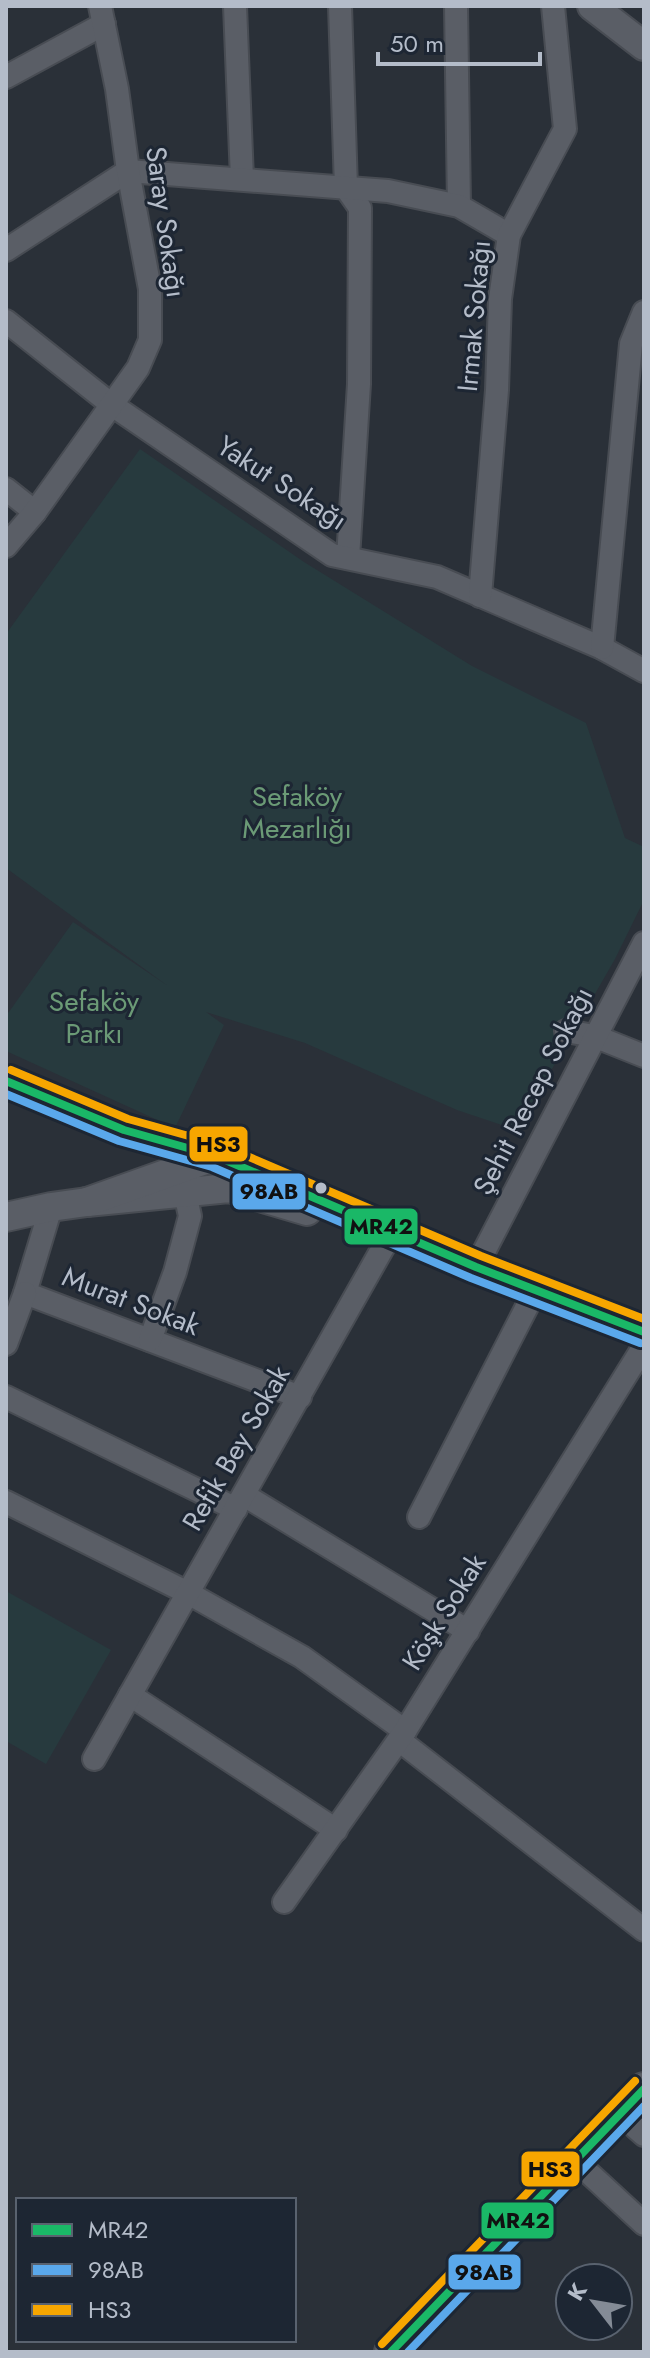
<svg xmlns="http://www.w3.org/2000/svg" width="650" height="2358" font-family="Jost,sans-serif">
<style>
.green{fill:#273a3e}
.lines{fill:none;stroke-linecap:round;stroke-linejoin:round}
.minor-casing{stroke:#484c53;stroke-width:26}
.tertiary-casing{stroke:#484c53;stroke-width:32}
.secondary-casing{stroke:#484c53;stroke-width:36}
.minor{stroke:#5a5e66;stroke-width:22}
.tertiary{stroke:#5a5e66;stroke-width:28}
.secondary{stroke:#595d64;stroke-width:32}
.bus-1-casing{stroke:#1d2633;stroke-width:14}
.bus-2-casing{stroke:#1d2633;stroke-width:14}
.bus-3-casing{stroke:#1d2633;stroke-width:14}
.bus-1{stroke:#1ab867;stroke-width:8}
.bus-2{stroke:#5aa8eb;stroke-width:8}
.bus-3{stroke:#f7a600;stroke-width:8}
.bus-dot{fill:#b4bcc9;stroke:#1d2633;stroke-width:3}
.labels{text-anchor:middle;dominant-baseline:central;stroke-width:6;stroke-linejoin:round;paint-order:stroke}
.street-label{font-size:28px;fill:#b4bcc9;stroke:#1d2633}
.park-label{font-size:28px;fill:#6b9a76;stroke:#1d2633}
.line-badge{stroke:#1d2633;stroke-width:3}
.pale-badge-label{font-size:22px;text-anchor:middle;font-weight:bold;fill:#111}
</style>
<rect width="100%" height="100%" fill="#2a3038"/>
<g class="green">
<polygon points="140,449 304,562 472,666 586,723 625,838 644,847 644,900 615,959 517,1130 457,1110 305,1043 206,1012 224,1025 175,1128 6,1051 6,1016 73,922 168,986 6,868 6,634"/>
<polygon points="6,1591 111,1650 46,1764 6,1741"/>
</g>
<g class="lines">
<g class="minor-casing">
<g id="minor">
<polyline points="235,6 242,179"/>
<polyline points="340,6 346,188 360,208 359,384 348,558"/>
<polyline points="456,6 459,206"/>
<polyline points="6,77 104,24"/>
<polyline points="6,250 128,171 388,191 459,206 509,235"/>
<polyline points="6,321 112,405 332,555 437,577 602,648 644,671"/>
<polyline points="6,489 35,512"/>
<polyline points="6,546 35,512 138,368 150,340 150,289 128,171 117,89 100,6"/>
<polyline points="480,596 497,390 500,299 509,235 565,129 553,6"/>
<polyline points="602,648 631,344 644,312"/>
<polyline points="566,1031 594,1036 644,1056"/>
<polyline points="51,1207 25,1293 300,1397"/>
<polyline points="476,1267 644,943"/>
<polyline points="150,1340 175,1272 190,1216 185,1193"/>
<polyline points="6,1344 25,1293"/>
<polyline points="6,1397 236,1509"/>
<polyline points="244,1495 468,1631"/>
<polyline points="6,1502 188,1593 302,1657 405,1731"/>
<polyline points="419,1517 536,1289"/>
<polyline points="130,1695 336,1830"/>
<polyline points="399,1740 644,1930"/>
<polyline points="94,1759 393,1230"/>
<polyline points="284,1902 405,1731 644,1346"/>
<polyline points="636,2128 644,2135"/>
<polyline points="591,2175 644,2224"/>
</g>
</g>
<g class="tertiary-casing">
<g id="tertiary">
<polyline points="592,6 644,46"/>
<polyline points="6,1081 124,1130 216,1156 476,1267 644,1332"/>
<polyline points="87,1202 229,1188 307,1211"/>
<polyline points="6,1217 51,1207 87,1202 216,1156"/>
</g>
</g>
<g class="secondary-casing">
<polyline id="secondary" points="391,2352 644,2089"/>
</g>
<use href="#minor" class="minor"/>
<use href="#tertiary" class="tertiary"/>
<use href="#secondary" class="secondary"/>
<g class="bus-1-casing">
<g id="bus-1">
<polyline points="6,1081 124,1130 216,1156 476,1267 644,1332"/>
<polyline points="391,2352 644,2089"/>
</g>
</g>
<g class="bus-2-casing">
<g id="bus-2">
<polyline points="6,1094 119,1141 212,1167 471,1278 640,1343"/>
<polyline points="408,2352 644,2106"/>
</g>
</g>
<g class="bus-3-casing">
<g id="bus-3">
<polyline points="11,1070 128,1119 221,1145 481,1256 644,1319"/>
<polyline points="382,2344 635,2081"/>
</g>
</g>
<use href="#bus-1" class="bus-1"/>
<use href="#bus-2" class="bus-2"/>
<use href="#bus-3" class="bus-3"/>
</g>
<circle class="bus-dot" cx="321" cy="1188" r="7"/>
<g class="labels">
<g class="street-label">
<text transform="translate(166 222) rotate(82)">Saray Sokağı</text>
<text transform="translate(474 316) rotate(-85)">Irmak Sokağı</text>
<text transform="translate(282 483) rotate(33)">Yakut Sokağı</text>
<text transform="translate(533 1091) rotate(-63)">Şehit Recep Sokağı</text>
<text transform="translate(131 1301) rotate(21)">Murat Sokak</text>
<text transform="translate(236 1448) rotate(-60)">Refik Bey Sokak</text>
<text transform="translate(444 1612) rotate(-58)">Köşk Sokak</text>
</g>
<g class="park-label">
<text x="297" y="796">Sefaköy<tspan x="297" dy="32">Mezarlığı</tspan></text>
<text x="94" y="1001">Sefaköy<tspan x="94" dy="32">Parkı</tspan></text>
</g>
</g>
<g class="line-badge">
<rect x="188" y="1125" width="61" height="38" rx="8" fill="#f7a600"/>
<rect x="231" y="1172" width="76" height="39" rx="8" fill="#5aa8eb"/>
<rect x="343" y="1207" width="76" height="39" rx="8" fill="#1ab867"/>
<rect x="520" y="2150" width="61" height="38" rx="8" fill="#f7a600"/>
<rect x="480" y="2201" width="75" height="39" rx="8" fill="#1ab867"/>
<rect x="447" y="2253" width="75" height="38" rx="8" fill="#5aa8eb"/>
</g>
<g class="pale-badge-label">
<text x="218" y="1152">HS3</text>
<text x="269" y="1199">98AB</text>
<text x="381" y="1234">MR42</text>
<text x="550" y="2177">HS3</text>
<text x="518" y="2228">MR42</text>
<text x="484" y="2280">98AB</text>
</g>
<rect width="650" height="2358" fill="none" stroke="#b4bcc9" stroke-width="16"/>
<rect x="16" y="2198" width="280" height="144" fill="#1d2633" stroke="#59626f" stroke-width="2"/>
<rect x="32" y="2224" width="40" height="12" fill="#1ab867" stroke="#59626f" stroke-width="2"/>
<text x="88" y="2238" font-size="24" fill="#b4bcc9">MR42</text>
<rect x="32" y="2264" width="40" height="12" fill="#5aa8eb" stroke="#59626f" stroke-width="2"/>
<text x="88" y="2278" font-size="24" fill="#b4bcc9">98AB</text>
<rect x="32" y="2304" width="40" height="12" fill="#f7a600" stroke="#59626f" stroke-width="2"/>
<text x="88" y="2318" font-size="24" fill="#b4bcc9">HS3</text>
<g transform="translate(594 2302) rotate(301)"><circle r="38" fill="#1d2633" stroke="#59626f" stroke-width="2"/>
<path d="M0-6L14 30L0 20L-14 30Z" fill="#848b96"/>
<text y="-12" font-size="22" font-weight="bold" text-anchor="middle" fill="#b4bcc9">K</text>
</g>
<path d="M378 52v12h162v-12" fill="none" stroke="#b4bcc9" stroke-width="4"/>
<text x="390" y="52" font-size="24" fill="#b4bcc9" stroke="#1d2633" stroke-width="6" paint-order="stroke">50 m</text>
</svg>
